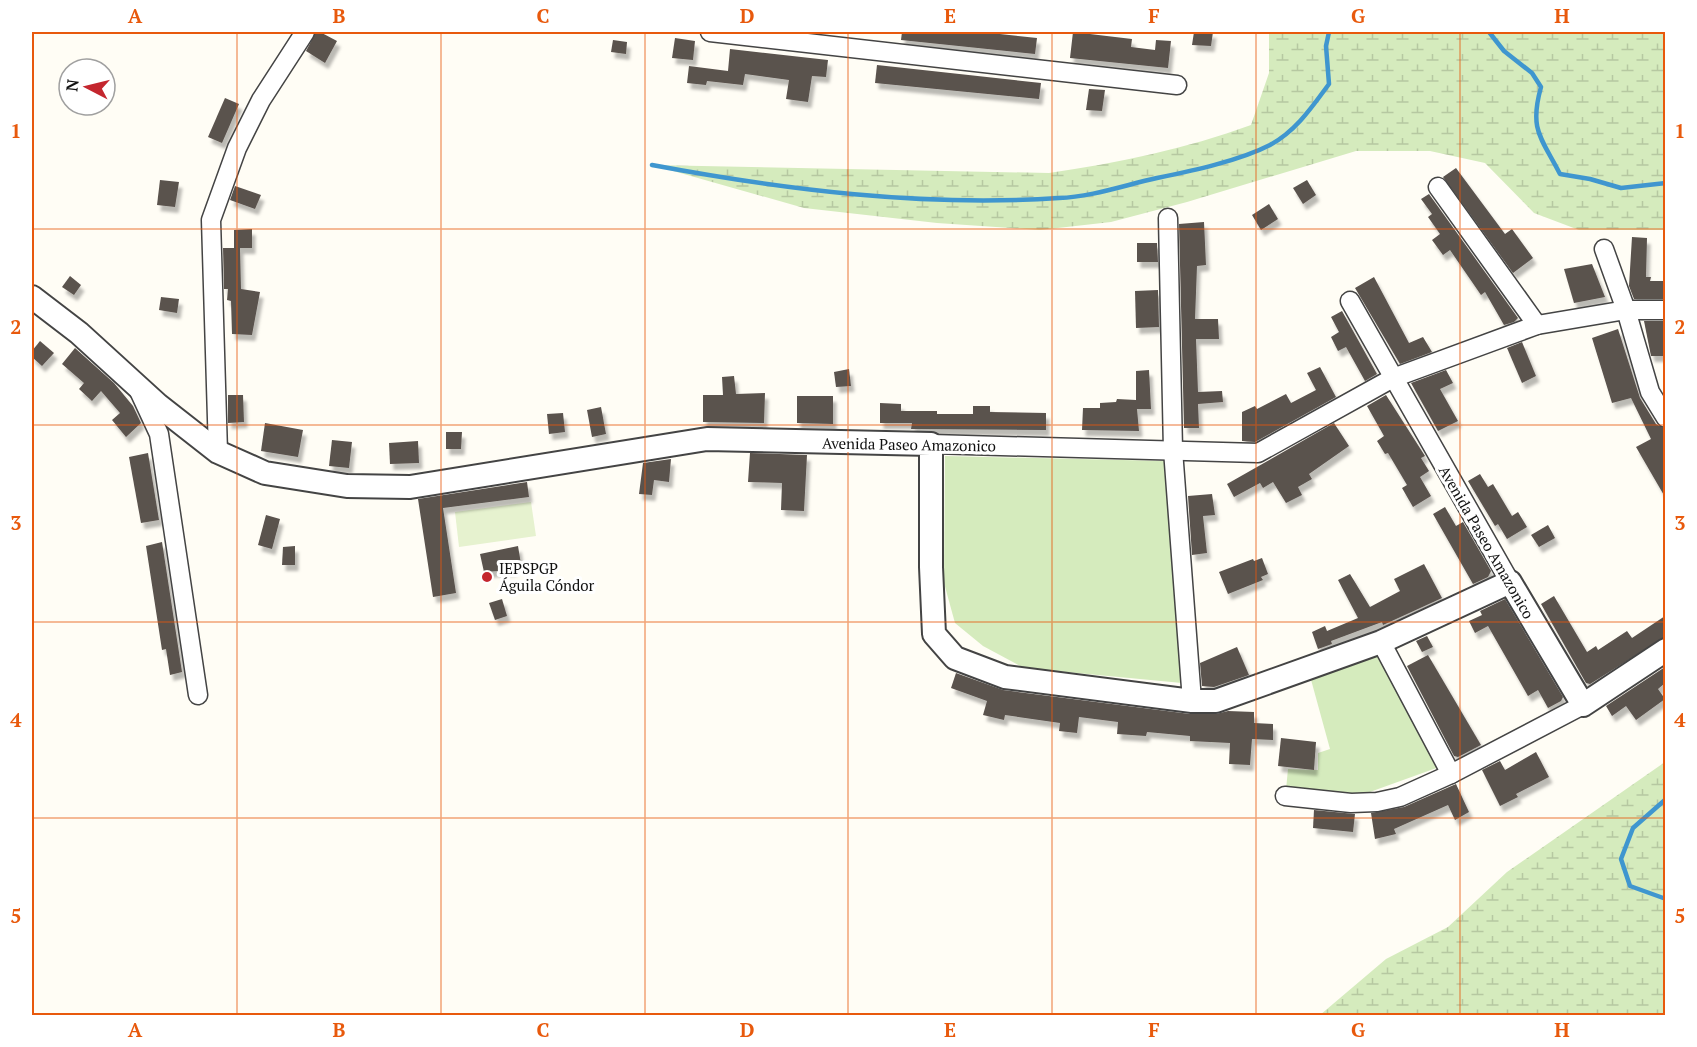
<svg xmlns="http://www.w3.org/2000/svg" width="1697" height="1047" font-family="'PT Serif',serif">
<style>
.grass{fill:#d5ebbd}
.wetland{fill:url(#wetland-marsh)}
.pitch{fill:#e6f2cf}
.lines{fill:none;stroke-linecap:round;stroke-linejoin:round}
.stream{stroke:#3f96cf;stroke-width:4.5}
.building{fill:#5a524d;filter:url(#shadow)}
.minor-casing{stroke:#444;stroke-width:21}
.tertiary-casing{stroke:#444;stroke-width:26}
.minor{stroke:#fff;stroke-width:18}
.tertiary{stroke:#fff;stroke-width:22}
.grid{fill:none;stroke:#e8590c;stroke-width:1.5;stroke-opacity:0.55}
.poi-dot{fill:#c4262e;stroke:#fff;stroke-width:2}
.labels{text-anchor:middle;dominant-baseline:central;stroke-width:6;stroke-linejoin:round;paint-order:stroke}
.street-label{font-size:15px;fill:#111;stroke:#fff}
.poi-label{font-size:15px;fill:#111;stroke:#fff;text-anchor:start}
.neatline{fill:none;stroke:#e8590c;stroke-width:2}
.grid-label{font-size:20px;text-anchor:middle;font-weight:bold;fill:#e8590c}
</style>
<defs>
<pattern id="wetland-marsh" width="20" height="14" patternUnits="userSpaceOnUse" patternTransform="scale(1.5)"><rect width="20" height="14" fill="#d5ebbd"/><path d="M1 5h8M5 5V1M11 12h8M15 12V8" fill="none" stroke="#b6c8a1"/></pattern>
<filter id="shadow"><feDropShadow dx="3.5" dy="6" stdDeviation="1.5" flood-color="#0004"/></filter>
</defs>
<rect width="100%" height="100%" fill="#fffdf5"/>
<g class="grass">
<polygon points="945,456 1166,461 1182,683 1024,668 983,646 955,623 944,583"/>
<polygon points="1379,654 1442,766 1356,797 1286,790 1288,769 1318,770 1318,753 1330,749 1310,676"/>
</g>
<g class="wetland">
<path d="M1269 32H1665V230H1579L1534 213 1485 163 1430 151H1356L1187 202 1111 222 1040 230 937 223 804 208 652 165 1049 173C1117 163 1186 149 1251 125L1269 73Z"/>
<polygon points="1665,762 1665,1015 1320,1015 1386,959 1448,927 1507,872"/>
</g>
<polygon class="pitch" points="531,502 536,536 459,547 455,512"/>
<g class="lines">
<g class="stream">
<path d="M1489 32 1504 51 1532 73 1541 87C1529 130 1541 137 1560 174L1590 179 1621 188 1666 183"/>
<path d="M652 165C786 190 922 207 1059 198 1091 197 1125 185 1157 178 1191 171 1239 161 1270 145 1296 131 1312 107 1329 84L1326 46 1329 32"/>
<polyline points="1666,799 1633,828 1621,859 1630,886 1666,899"/>
</g>
</g>
<g class="building">
<polygon points="316,32 320,32 337,41 325,63 306,51"/>
<polygon points="902,32 981,32 1037,38 1035,54 901,40"/>
<polygon points="1073,32 1132,39 1131,47 1155,50 1156,40 1171,41 1168,68 1070,58"/>
<polygon points="1194,32 1213,32 1211,46 1192,45"/>
<polygon points="675,38 695,41 693,60 672,58"/>
<polygon points="613,40 627,42 626,54 611,52"/>
<polygon points="730,49 828,60 826,77 812,76 808,102 786,99 789,80 745,74 743,85 707,81 706,85 687,83 689,66 728,71"/>
<polygon points="877,65 1041,83 1039,99 875,83"/>
<polygon points="1089,89 1105,90 1102,111 1086,110"/>
<polygon points="225,98 239,104 222,143 208,137"/>
<polygon points="1456,168 1505,234 1512,229 1533,258 1513,273 1443,177"/>
<polygon points="160,180 179,182 175,207 157,205"/>
<polygon points="1307,180 1316,195 1303,204 1293,188"/>
<polygon points="235,186 261,195 255,209 230,200"/>
<polygon points="1429,194 1518,318 1514,322 1504,325 1485,292 1481,295 1450,250 1443,255 1432,240 1440,234 1428,217 1432,214 1421,199"/>
<polygon points="1269,204 1278,219 1261,230 1252,215"/>
<polygon points="1204,222 1206,265 1197,266 1195,319 1218,319 1219,339 1196,339 1198,392 1222,391 1223,402 1198,404 1199,428 1184,428 1179,224"/>
<polygon points="252,229 252,248 240,248 241,289 260,292 252,335 232,334 231,301 227,300 228,289 224,289 223,248 237,248 234,248 234,230"/>
<polygon points="1632,237 1647,238 1646,277 1651,277 1650,281 1665,281 1665,299 1634,299 1629,286"/>
<polygon points="1137,243 1157,243 1158,262 1137,262"/>
<polygon points="1592,264 1605,297 1574,303 1564,269"/>
<polygon points="70,276 81,285 74,295 62,287"/>
<polygon points="1374,277 1409,343 1423,337 1432,352 1400,364 1355,288"/>
<polygon points="1158,290 1159,327 1136,328 1135,291"/>
<polygon points="161,297 179,299 177,313 159,310"/>
<polygon points="1342,311 1377,374 1365,381 1346,347 1338,351 1331,337 1339,332 1331,317"/>
<polygon points="1644,321 1665,321 1665,356 1651,356"/>
<polygon points="1618,329 1640,398 1656,424 1665,429 1665,497 1636,447 1651,439 1631,398 1612,403 1592,338"/>
<polygon points="40,341 54,353 42,366 32,357 32,351"/>
<polygon points="1522,342 1536,376 1522,383 1507,348"/>
<polygon points="75,348 114,383 133,406 141,423 126,437 112,420 120,413 101,391 92,401 79,389 84,383 62,364"/>
<polygon points="1320,367 1336,397 1255,442 1242,441 1242,412 1255,406 1257,409 1286,394 1291,403 1316,390 1307,373"/>
<polygon points="849,369 851,386 836,387 834,372"/>
<polygon points="1149,370 1151,409 1137,409 1139,431 1082,430 1083,408 1100,408 1100,403 1116,402 1117,399 1136,400 1136,371"/>
<polygon points="1446,370 1453,383 1440,389 1458,421 1438,431 1411,383"/>
<polygon points="734,376 736,394 765,393 764,423 703,422 703,395 723,395 722,377"/>
<polygon points="228,395 243,395 244,422 228,423"/>
<polygon points="1386,395 1425,456 1421,458 1429,471 1420,477 1431,496 1413,507 1402,488 1407,485 1388,453 1385,454 1377,441 1384,436 1367,406"/>
<polygon points="797,396 833,396 833,424 797,423"/>
<polygon points="880,403 901,404 901,411 937,411 937,414 973,414 973,406 990,406 990,412 1046,413 1046,430 911,429 912,423 880,423"/>
<polygon points="601,407 606,434 592,437 587,410"/>
<polygon points="563,413 565,432 549,434 547,414"/>
<polygon points="265,423 303,430 298,457 261,451"/>
<polygon points="1334,423 1349,446 1309,474 1312,479 1298,487 1302,495 1286,503 1273,482 1263,488 1260,483 1234,497 1227,484"/>
<polygon points="446,432 462,432 461,449 446,449"/>
<polygon points="332,440 352,442 349,468 329,466"/>
<polygon points="418,441 419,463 390,464 389,443"/>
<polygon points="148,453 159,520 141,523 129,457"/>
<polygon points="750,453 807,455 804,511 781,510 782,483 748,482"/>
<polygon points="671,459 669,482 654,480 652,495 639,494 643,463"/>
<polygon points="1480,474 1488,487 1493,484 1512,516 1518,512 1527,527 1507,539 1498,524 1495,526 1468,481"/>
<polygon points="527,482 529,497 443,508 456,593 433,597 418,499"/>
<polygon points="1212,494 1215,515 1203,516 1207,553 1192,555 1188,496"/>
<polygon points="1445,507 1456,526 1463,522 1491,571 1488,577 1473,584 1433,514"/>
<polygon points="266,515 280,519 272,549 258,545"/>
<polygon points="1548,525 1555,538 1539,547 1531,535"/>
<polygon points="162,542 182,672 170,675 166,649 162,650 146,546"/>
<polygon points="295,546 295,565 282,565 283,547"/>
<polygon points="518,546 521,564 513,566 514,570 484,572 480,554"/>
<polygon points="1262,558 1268,574 1261,577 1263,580 1228,594 1219,572 1253,559 1254,561"/>
<polygon points="1424,564 1442,598 1383,625 1382,622 1331,641 1332,644 1318,649 1312,632 1325,626 1327,631 1358,618 1338,580 1350,574 1370,607 1400,591 1394,579"/>
<polygon points="1554,596 1587,652 1596,646 1598,650 1627,631 1632,638 1665,616 1665,637 1590,684 1586,683 1541,604"/>
<polygon points="502,599 507,616 495,620 489,603"/>
<polygon points="1505,599 1563,697 1561,701 1548,708 1538,690 1528,696 1488,626 1475,633 1469,621 1482,615 1480,611"/>
<polygon points="1427,636 1433,647 1422,652 1416,641"/>
<polygon points="1237,647 1249,675 1214,687 1202,686 1200,663"/>
<polygon points="1428,655 1481,745 1458,757 1454,756 1407,666"/>
<polygon points="1665,667 1665,683 1658,689 1665,699 1636,720 1626,706 1612,716 1606,706"/>
<polygon points="956,673 1003,690 1190,714 1216,714 1228,711 1254,712 1254,723 1273,724 1273,740 1252,739 1250,765 1229,764 1230,743 1190,741 1190,736 1147,732 1146,736 1117,734 1118,722 1079,717 1077,733 1059,731 1060,723 1005,715 1004,720 983,715 987,701 951,688"/>
<polygon points="1281,738 1316,742 1314,770 1278,766"/>
<polygon points="1536,752 1549,777 1516,794 1518,797 1500,806 1482,770 1500,761 1505,770"/>
<polygon points="1456,784 1469,812 1455,820 1448,805 1394,829 1396,834 1375,839 1371,813 1404,807"/>
<polygon points="1314,810 1355,814 1353,832 1313,828"/>
</g>
<g class="lines">
<g class="minor-casing">
<g id="minor">
<polyline points="710,32 1177,85"/>
<polyline points="1438,187 1537,325"/>
<polyline points="1168,218 1173,450 1192,701"/>
<polyline points="1604,249 1626,310 1650,392 1666,418"/>
<polyline points="1350,301 1510,582"/>
<polyline points="139,391 159,434 198,695"/>
<polyline points="931,444 1258,453 1393,378 1537,325 1626,310 1666,310"/>
<polyline points="218,452 211,220 237,148 261,100 305,32"/>
<polyline points="1381,642 1451,774"/>
<polyline points="1285,796 1351,803 1377,802 1400,797 1451,774 1583,705"/>
</g>
</g>
<g class="tertiary-casing">
<polyline id="tertiary" points="32,297 79,333 158,405 218,452 265,473 347,486 410,487 707,439 931,444 931,567 934,634 955,658 1005,677 1192,701 1216,701 1381,642 1510,582 1583,705 1666,650"/>
</g>
<use href="#minor" class="minor"/>
<use href="#tertiary" class="tertiary"/>
</g>
<path class="grid" d="M237 32V1016M441 32V1016M645 32V1016M848 32V1016M1052 32V1016M1256 32V1016M1460 32V1016M32 229H1666M32 425H1666M32 622H1666M32 818H1666"/>
<circle class="poi-dot" cx="487" cy="577" r="6"/>
<g class="labels">
<g class="street-label">
<text transform="translate(909 444) rotate(1)">Avenida Paseo Amazonico</text>
<text transform="translate(1487 542) rotate(60)">Avenida Paseo Amazonico</text>
</g>
<g class="poi-label">
<text x="499" y="568">IEPSPGP<tspan x="499" dy="17">Águila Cóndor</tspan></text>
</g>
</g>
<rect width="1697" height="1047" fill="none" stroke="#ffffff" stroke-width="66"/>
<g transform="translate(87 87) rotate(277)"><circle r="28" fill="#ffffff" stroke="#a0a0a0" stroke-width="1.5"/>
<path d="M0-4.5L10 22L0 15L-10 22Z" fill="#c4262e"/>
<text y="-9" font-size="16" font-weight="bold" text-anchor="middle" fill="#111111">N</text>
</g>
<rect x="33" y="33" width="1631" height="981" class="neatline"/>
<g class="grid-label">
<text x="135" y="23">A</text>
<text x="339" y="23">B</text>
<text x="543" y="23">C</text>
<text x="747" y="23">D</text>
<text x="950" y="23">E</text>
<text x="1154" y="23">F</text>
<text x="1358" y="23">G</text>
<text x="1562" y="23">H</text>
<text x="16" y="138">1</text>
<text x="1680" y="138">1</text>
<text x="16" y="334">2</text>
<text x="1680" y="334">2</text>
<text x="16" y="530">3</text>
<text x="1680" y="530">3</text>
<text x="16" y="727">4</text>
<text x="1680" y="727">4</text>
<text x="16" y="923">5</text>
<text x="1680" y="923">5</text>
<text x="135" y="1037">A</text>
<text x="339" y="1037">B</text>
<text x="543" y="1037">C</text>
<text x="747" y="1037">D</text>
<text x="950" y="1037">E</text>
<text x="1154" y="1037">F</text>
<text x="1358" y="1037">G</text>
<text x="1562" y="1037">H</text>
</g>
</svg>
